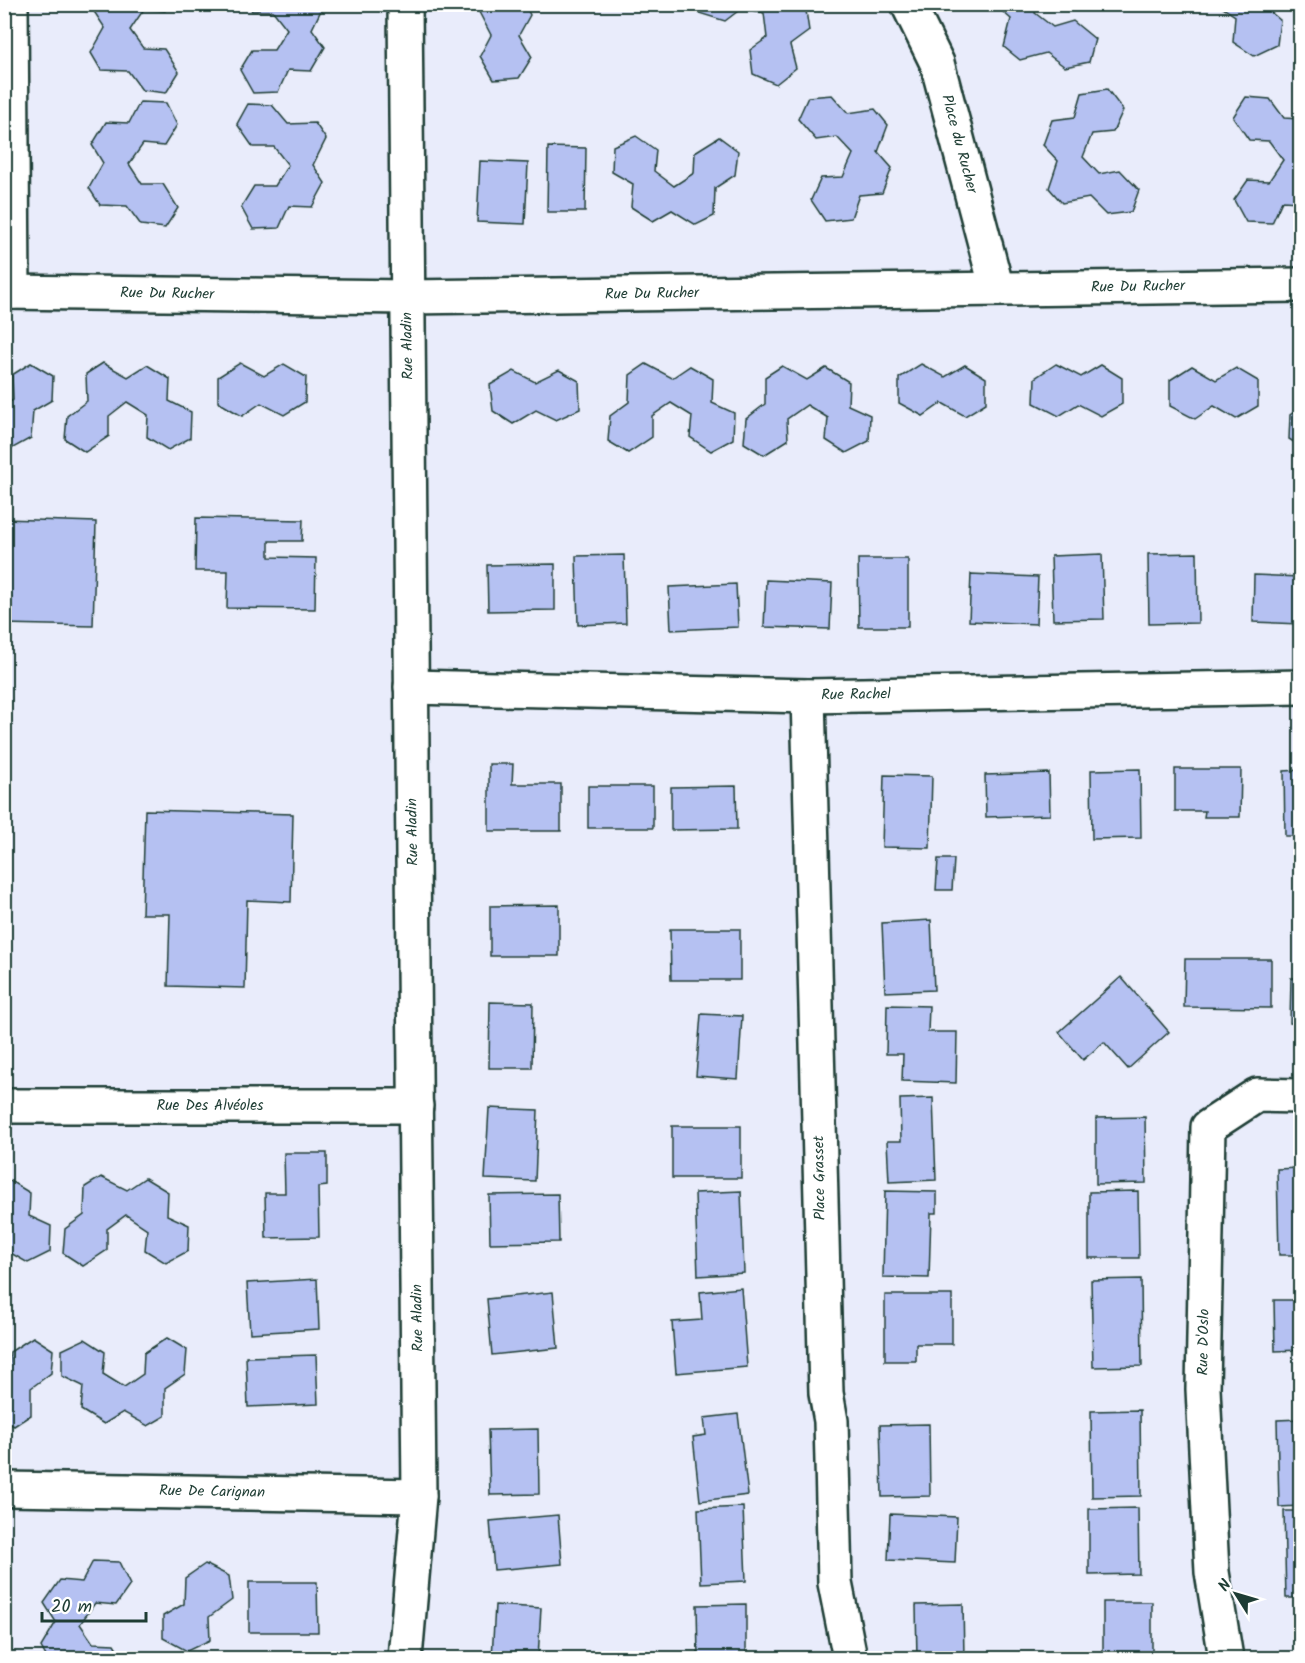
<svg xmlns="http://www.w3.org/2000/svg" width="1305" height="1663" font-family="Kalam,sans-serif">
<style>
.building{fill:#b5c1f2;stroke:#1f3d34;stroke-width:1.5}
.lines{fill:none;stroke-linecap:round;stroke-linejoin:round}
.minor-casing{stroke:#1f3d34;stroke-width:38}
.minor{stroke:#fff;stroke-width:33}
.labels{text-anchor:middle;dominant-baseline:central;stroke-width:4.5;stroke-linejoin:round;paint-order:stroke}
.street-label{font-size:15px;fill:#1f3d34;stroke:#fff}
</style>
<rect width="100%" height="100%" fill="#e9ecfb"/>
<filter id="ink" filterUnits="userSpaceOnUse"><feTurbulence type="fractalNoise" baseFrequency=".0167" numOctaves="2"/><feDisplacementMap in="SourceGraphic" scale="12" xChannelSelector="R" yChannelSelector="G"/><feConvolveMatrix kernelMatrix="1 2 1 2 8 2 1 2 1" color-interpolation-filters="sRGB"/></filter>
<g filter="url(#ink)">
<g class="building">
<polygon points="97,4 169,4 165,11 144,9 130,30 143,48 164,49 179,72 166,93 142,90 128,71 101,70 91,53 105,28 93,10"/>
<polygon points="248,4 324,4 312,29 325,47 311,71 288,70 278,92 253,93 240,70 252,50 274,50 287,29 273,11 252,11"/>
<polygon points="483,4 525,4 530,15 519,35 532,57 519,78 494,80 480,56 491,35 479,12"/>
<polygon points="697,4 805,4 809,31 790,45 796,68 776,84 753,74 750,50 767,38 764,13 742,8 725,21 699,13"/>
<polygon points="1037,4 1035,13 1053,27 1073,21 1095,39 1089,62 1065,67 1046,53 1020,60 1004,47 1011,19 994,4"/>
<polygon points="1217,4 1261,4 1280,20 1277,45 1254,56 1233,42 1235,16"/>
<polygon points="1107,89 1123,110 1113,132 1092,134 1083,157 1099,174 1120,170 1139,190 1131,212 1106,215 1089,198 1062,203 1049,188 1058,161 1043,145 1052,120 1075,117 1082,93"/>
<polygon points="832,95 848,113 875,109 888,125 878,152 892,168 882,193 859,195 851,218 825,221 811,200 821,178 843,177 853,154 837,137 816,140 798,119 808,97"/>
<polygon points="1246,97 1270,99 1284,118 1300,119 1300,202 1282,201 1272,223 1246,222 1234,200 1248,180 1269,181 1283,160 1269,141 1249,140 1233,117"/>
<polygon points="140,102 166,103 177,125 164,146 143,144 129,164 142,184 163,184 178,208 165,228 141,225 127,206 100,205 89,188 103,163 92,145 106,122 129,123"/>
<polygon points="248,104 272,105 288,124 315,123 326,139 313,165 325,183 312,207 289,206 279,228 253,229 241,207 254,186 275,186 288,165 274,147 253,147 237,124"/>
<polygon points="636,136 656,150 654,171 674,186 694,173 695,152 719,137 738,151 735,175 715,188 714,216 696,225 672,210 653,221 631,207 633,184 612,172 613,146"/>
<polygon points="548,147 586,148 585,212 547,212"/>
<polygon points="480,161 528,163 525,224 477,222"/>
<polygon points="31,363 53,376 52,400 33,411 31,438 13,448 4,444 4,405 13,400 12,375"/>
<polygon points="103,363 128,377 147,365 170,379 169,401 191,412 190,438 168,450 147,437 148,415 127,402 109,416 109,436 85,452 65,439 67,416 87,401 86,374"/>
<polygon points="240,363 264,376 284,364 306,377 305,402 284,415 261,403 242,416 218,402 218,377"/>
<polygon points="646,364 672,378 690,366 713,379 712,403 734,413 733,439 711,451 690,437 692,416 671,403 652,416 652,437 628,453 608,441 610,416 629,402 630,375"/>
<polygon points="921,364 945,377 965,365 986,378 986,403 965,416 942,403 923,416 899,403 899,378"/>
<polygon points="1056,364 1081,377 1101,365 1122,378 1122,404 1101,416 1078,404 1059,416 1034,403 1035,378"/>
<polygon points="782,366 807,380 826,368 849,382 848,405 870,415 869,441 846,453 826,440 828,418 807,405 787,419 788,440 764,455 744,443 746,419 765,404 765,377"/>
<polygon points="1192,366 1216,380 1236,368 1258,381 1258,406 1236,419 1214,406 1195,419 1170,406 1170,380"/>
<polygon points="559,370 579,381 580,409 556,420 536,410 513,424 493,411 490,385 514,371 535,382"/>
<polygon points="1300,408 1300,446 1289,439 1290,415"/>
<polygon points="196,518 303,520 302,541 269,541 269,557 316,558 315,609 227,608 228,571 195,571"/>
<polygon points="4,519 96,522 93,626 4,624"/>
<polygon points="1197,553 1198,623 1149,624 1148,554"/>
<polygon points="1102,554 1104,619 1053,620 1051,556"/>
<polygon points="624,555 626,623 578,625 576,556"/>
<polygon points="858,559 908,559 908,627 859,627"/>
<polygon points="555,564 555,610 488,611 487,565"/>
<polygon points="971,574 1038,577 1036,624 969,621"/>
<polygon points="1254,575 1300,577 1300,624 1253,622"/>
<polygon points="766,580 832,583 830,629 764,627"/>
<polygon points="736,584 738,627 671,630 669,587"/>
<polygon points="489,764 513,764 512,784 561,784 561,831 489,831"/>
<polygon points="1140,769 1141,838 1092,839 1091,770"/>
<polygon points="1175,769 1241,769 1240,817 1204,817 1205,811 1175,811"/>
<polygon points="1300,770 1300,836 1285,836 1284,771"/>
<polygon points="1049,773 1050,815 986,817 985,775"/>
<polygon points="884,775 932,776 930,848 882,847"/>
<rect x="588" y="786" width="65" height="42"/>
<polygon points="736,786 737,829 671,830 671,787"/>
<polygon points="145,810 293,814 291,902 247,900 245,988 168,986 170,914 142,914"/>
<polygon points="938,859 954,859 952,890 936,890"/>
<polygon points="559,905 559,956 490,956 490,906"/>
<polygon points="931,920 934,990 885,992 882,923"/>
<polygon points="670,929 740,929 740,980 671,980"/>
<polygon points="1185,959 1271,959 1271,1008 1184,1007"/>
<polygon points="1121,977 1169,1032 1128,1069 1104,1042 1083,1060 1059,1032"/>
<polygon points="1291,978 1300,978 1300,1024 1290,1023"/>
<polygon points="490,1002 533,1003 532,1068 489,1068"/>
<polygon points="887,1005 929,1006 928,1032 957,1032 956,1083 902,1081 903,1054 886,1054"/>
<polygon points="701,1014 742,1016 738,1079 696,1076"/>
<polygon points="933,1098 936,1180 889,1182 887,1141 901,1141 900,1099"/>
<polygon points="489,1108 538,1110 535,1181 485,1179"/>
<polygon points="1145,1117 1146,1183 1096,1184 1096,1118"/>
<rect x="672" y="1126" width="69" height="52"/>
<polygon points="284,1153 327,1153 327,1186 318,1187 319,1237 266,1238 265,1193 285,1193"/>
<polygon points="1300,1168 1300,1255 1279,1255 1277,1169"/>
<polygon points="101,1177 127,1190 145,1178 168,1192 167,1215 189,1225 188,1251 166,1263 145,1250 147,1229 126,1215 107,1229 107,1250 83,1266 63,1253 65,1229 84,1215 85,1187"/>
<polygon points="7,1179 30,1193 29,1216 51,1226 50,1252 28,1263 7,1251 9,1229 4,1226 4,1181"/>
<polygon points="741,1191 744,1273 698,1276 695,1193"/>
<polygon points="885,1191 937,1192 937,1213 931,1213 929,1278 883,1277"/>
<polygon points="1138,1191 1139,1258 1089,1258 1089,1192"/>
<polygon points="558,1194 559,1242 490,1243 489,1195"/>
<polygon points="317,1279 319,1329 250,1333 247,1283"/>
<polygon points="1141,1279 1142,1366 1093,1367 1091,1280"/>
<polygon points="741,1288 747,1367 676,1373 672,1322 702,1320 700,1292"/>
<polygon points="553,1292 558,1348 492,1355 487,1299"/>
<polygon points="885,1295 952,1295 952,1344 916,1344 916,1361 885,1361"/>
<polygon points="1274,1300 1300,1300 1300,1350 1275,1351"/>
<polygon points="33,1337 53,1350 51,1373 31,1388 31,1415 14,1426 4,1420 4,1376 9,1373 10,1352"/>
<polygon points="167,1338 187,1350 185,1374 165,1388 165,1416 148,1426 123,1412 104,1424 81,1410 83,1386 62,1376 62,1350 85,1339 105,1352 103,1374 124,1387 143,1374 144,1353"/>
<polygon points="316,1355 318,1404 248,1407 246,1357"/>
<polygon points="1140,1410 1141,1496 1092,1497 1091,1411"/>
<polygon points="738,1414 748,1495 700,1501 693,1437 706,1435 704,1418"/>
<polygon points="1300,1419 1300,1506 1279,1507 1277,1420"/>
<polygon points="929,1424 930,1496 882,1497 880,1425"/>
<polygon points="538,1429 539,1494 490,1495 488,1430"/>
<polygon points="743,1507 746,1581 701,1583 698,1509"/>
<polygon points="1138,1508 1139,1574 1089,1575 1089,1509"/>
<polygon points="1284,1511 1300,1511 1300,1598 1286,1598"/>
<polygon points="890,1514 957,1517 955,1563 888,1560"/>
<polygon points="558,1515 562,1564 494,1570 490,1521"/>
<polygon points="93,1561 119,1562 130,1585 116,1605 95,1603 80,1624 93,1643 114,1644 123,1658 47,1658 41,1647 56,1622 44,1603 60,1580 82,1582"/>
<polygon points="205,1564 229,1576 232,1600 209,1617 210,1640 187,1651 163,1638 163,1616 184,1604 185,1578"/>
<polygon points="249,1582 317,1582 318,1632 249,1632"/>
<rect x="1103" y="1602" width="49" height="56"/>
<polygon points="746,1604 746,1658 698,1658 697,1605"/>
<polygon points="963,1604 964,1658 917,1658 916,1605"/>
<polygon points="495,1605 541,1608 538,1658 492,1658"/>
</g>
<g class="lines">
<g class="minor-casing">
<g id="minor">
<polyline points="11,4 13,292"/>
<polyline points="908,4 937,63 997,289"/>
<polyline points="4,292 408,297 1300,285"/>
<polyline points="411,687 808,696 1300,687"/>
<polyline points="808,696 826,1393 831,1421 835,1583 850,1658"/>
<polyline points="4,1106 416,1106"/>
<polyline points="4,1489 419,1496"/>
<polyline points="405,1658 419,1496 405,4"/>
<polyline points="1226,1658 1212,1572 1203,1389 1208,1127 1257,1095 1300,1096"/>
</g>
</g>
<use href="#minor" class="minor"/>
</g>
</g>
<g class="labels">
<g class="street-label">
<text transform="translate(959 144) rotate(75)">Place du Rucher</text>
<text transform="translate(1138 287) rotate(-1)">Rue Du Rucher</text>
<text transform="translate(167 294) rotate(1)">Rue Du Rucher</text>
<text transform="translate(652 294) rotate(-1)">Rue Du Rucher</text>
<text transform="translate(408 346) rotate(-91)">Rue Aladin</text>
<text transform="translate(856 695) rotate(-1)">Rue Rachel</text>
<text transform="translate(413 832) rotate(-91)">Rue Aladin</text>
<text x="210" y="1106">Rue Des Alvéoles</text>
<text transform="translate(820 1178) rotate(-91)">Place Grasset</text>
<text transform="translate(418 1318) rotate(-91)">Rue Aladin</text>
<text transform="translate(1204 1342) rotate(-89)">Rue D'Oslo</text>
<text transform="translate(212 1492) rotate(1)">Rue De Carignan</text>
</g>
</g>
<rect width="1305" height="1663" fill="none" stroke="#fff" stroke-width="24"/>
<rect x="12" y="12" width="1281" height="1639" fill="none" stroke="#1f3d34" stroke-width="2" filter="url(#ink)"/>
<g transform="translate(1236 1594) rotate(307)" stroke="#ffffff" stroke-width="4.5" paint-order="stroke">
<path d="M0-4.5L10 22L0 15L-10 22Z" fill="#1f3d34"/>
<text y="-9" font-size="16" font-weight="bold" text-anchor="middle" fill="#1f3d34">N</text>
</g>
<path d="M42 1612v9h104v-9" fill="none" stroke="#1f3d34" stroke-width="3"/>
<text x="51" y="1612" font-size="18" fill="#1f3d34" stroke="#ffffff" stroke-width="4.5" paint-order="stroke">20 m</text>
</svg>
